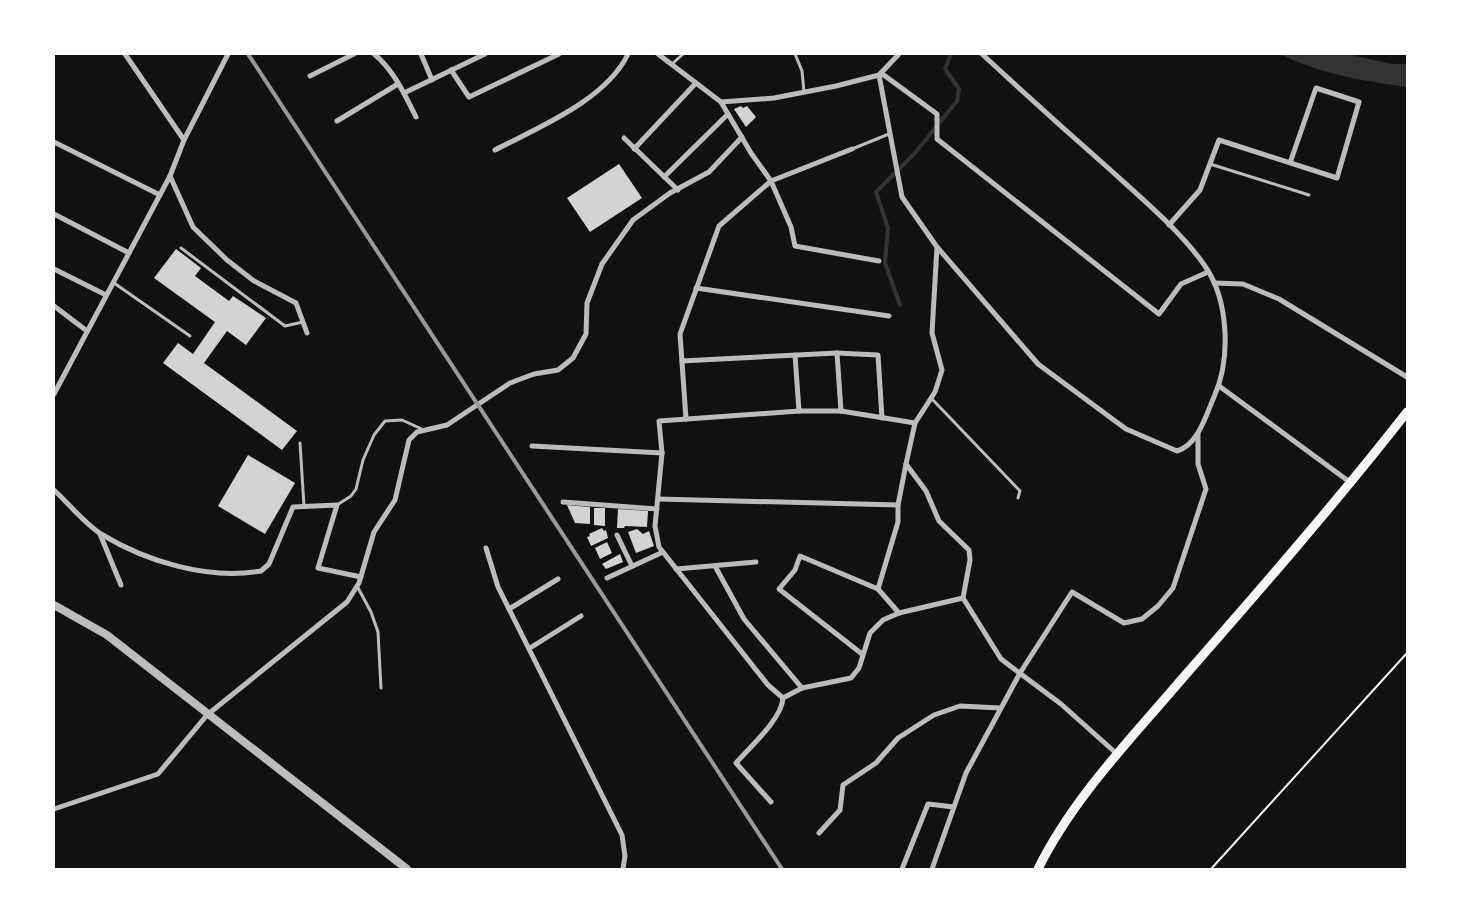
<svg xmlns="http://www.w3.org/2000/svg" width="1461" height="923" font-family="Literata,serif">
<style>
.water{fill:#333}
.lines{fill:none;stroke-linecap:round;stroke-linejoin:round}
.stream{stroke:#333;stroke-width:4}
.building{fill:#d3d3d3}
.path{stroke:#f5f5f5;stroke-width:2}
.service{stroke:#bcbcbc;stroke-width:3}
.minor{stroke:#bcbcbc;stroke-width:5}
.tertiary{stroke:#bcbcbc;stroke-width:8}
.secondary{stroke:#f5f5f5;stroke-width:9}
.rail{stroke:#9a9a9a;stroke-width:4}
</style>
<rect width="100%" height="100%" fill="#111"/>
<path class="water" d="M1280 54H1347L1391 64H1407V87C1359 80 1324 75 1280 54Z"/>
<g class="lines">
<polyline class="stream" points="900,305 885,263 888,228 876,192 915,153 957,101 959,89 945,69 951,54"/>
</g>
<g class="building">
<polygon points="741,106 743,108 747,106 756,117 746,127 734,109"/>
<polygon points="619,164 642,198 590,232 567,198"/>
<polygon points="176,249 201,268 195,276 229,301 233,296 266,318 246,345 227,331 204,363 297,431 282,450 163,363 178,343 193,354 215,322 154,278"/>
<polygon points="248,455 295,483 265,534 218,506"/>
<polygon points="567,505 590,507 590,524 575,523"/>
<polygon points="594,508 605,508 605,526 594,525"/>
<polygon points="618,509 648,511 647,527 625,526 624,528 617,528"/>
<polygon points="602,528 604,531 606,530 608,538 591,546 587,537 590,536 589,534"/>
<polygon points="637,529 643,534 649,531 654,546 636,553 628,532"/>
<polygon points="607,542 612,553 600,559 595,548"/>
<polygon points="620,554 623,562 606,569 602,564"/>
</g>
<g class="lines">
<polyline class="path" points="1211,869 1407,653"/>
<g class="service">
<polyline points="795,54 802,71 804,92"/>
<polyline points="672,64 683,54"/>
<polyline points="852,149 889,134"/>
<polyline points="1210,164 1309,195"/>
<polyline points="181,248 285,326 303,322"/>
<polyline points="114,283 190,336"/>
<polyline points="932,399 1020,491 1018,498"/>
<polyline points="300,443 304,506"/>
<polyline points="337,505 351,496 356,489 363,460 374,435 385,421 402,420 424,430"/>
<polyline points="357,586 371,612 378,632 381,688"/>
</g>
<g class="minor">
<polyline points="125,54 184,140"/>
<path d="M374 54C393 69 405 95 416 117"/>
<polyline points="421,54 432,80"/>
<polyline points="658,54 721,102 751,153 771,181 791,227 795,246 879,261"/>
<polyline points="451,70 469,97 559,54"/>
<polyline points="881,73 937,114 937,139 1159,314 1181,284 1208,272"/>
<path d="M879 75 902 197 937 247 1038 364 1126 429 1177 451C1198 445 1206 415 1214 397 1231 359 1229 301 1205 266 1181 231 1138 195 1106 166 1064 129 1023 92 982 54"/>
<polyline points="310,76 354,54"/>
<polyline points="404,93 485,54"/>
<polyline points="721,102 774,98 836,86 879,75 899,54"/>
<polyline points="337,121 398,84"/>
<polyline points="624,138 678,190"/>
<polyline points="54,142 160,195"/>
<polyline points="634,149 696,83"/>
<path d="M495 150C539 127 606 100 628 54"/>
<polyline points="170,176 193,227 227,260 254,281 296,303 307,333"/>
<polyline points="664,177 728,114"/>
<polyline points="54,214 129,253"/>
<polyline points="1169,225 1200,190 1219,140 1337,178 1359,102 1316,88 1290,163"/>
<polyline points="937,247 932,333 942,370 935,392 915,423 906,464 926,491 939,521 969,550 970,560 963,598 1001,659 1061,704 1117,754"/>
<polyline points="54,269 106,295"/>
<polyline points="1214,283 1243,284 1279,299 1407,377"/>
<polyline points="696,288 889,316"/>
<polyline points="54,306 87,331"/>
<polyline points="837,353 878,355 882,418"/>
<polyline points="795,355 799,411"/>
<polyline points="682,361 837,353 841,411"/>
<polyline points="1219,386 1351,483"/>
<polyline points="54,394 170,176 184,140 228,54"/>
<polyline points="686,419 680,334 719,226 771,181 852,149"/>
<polyline points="532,446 662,453"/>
<path d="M54 490C69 504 84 523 101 534 147 562 208 580 261 571L269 564 293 507 337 505 318 568 361 577"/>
<polyline points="658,499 898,505"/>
<polyline points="563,502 657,509"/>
<polyline points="100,534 121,585"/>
<polyline points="617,535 632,566"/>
<polyline points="486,548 498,587 622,835 625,856 623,869"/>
<polyline points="715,566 744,619 802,688"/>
<polyline points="676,569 756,562"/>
<polyline points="607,578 663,552"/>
<polyline points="878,589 898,522 898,505 906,464"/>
<polyline points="509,609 558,579"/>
<polyline points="530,648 581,616"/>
<polyline points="862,654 779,589 795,570 800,556 878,589 899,613"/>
<polyline points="783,698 768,685 659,547 655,526 662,453 659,421 799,411 841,411 915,423"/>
<polyline points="783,698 802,688 851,678 859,668 870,633 883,620 899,613 963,598"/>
<path d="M771 802 736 763C749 748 782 719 783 698"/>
<polyline points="54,809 158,774 207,715 347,602 359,583 374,532 395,500 409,440 417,432 447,425 510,383 534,374 558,370 573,358 586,334 587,303 602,264 633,220 670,193 709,172 742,137"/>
<polyline points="819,833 840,810 843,785 876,763 898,738 934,715 960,706 1000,708"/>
<polyline points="902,869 928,804 954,807"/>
<polyline points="932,869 966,773 1020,673 1072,592 1124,623 1142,619 1158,606 1173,588 1206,489 1198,464 1198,434"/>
</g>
<polyline class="tertiary" points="54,605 107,635 407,869"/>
<path class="secondary" d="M1038 869C1073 798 1130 740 1181 680 1258 592 1335 504 1407 412"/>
<polyline class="rail" points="248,54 782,869"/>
</g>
<rect width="1461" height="923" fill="none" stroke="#ffffff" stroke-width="110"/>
</svg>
